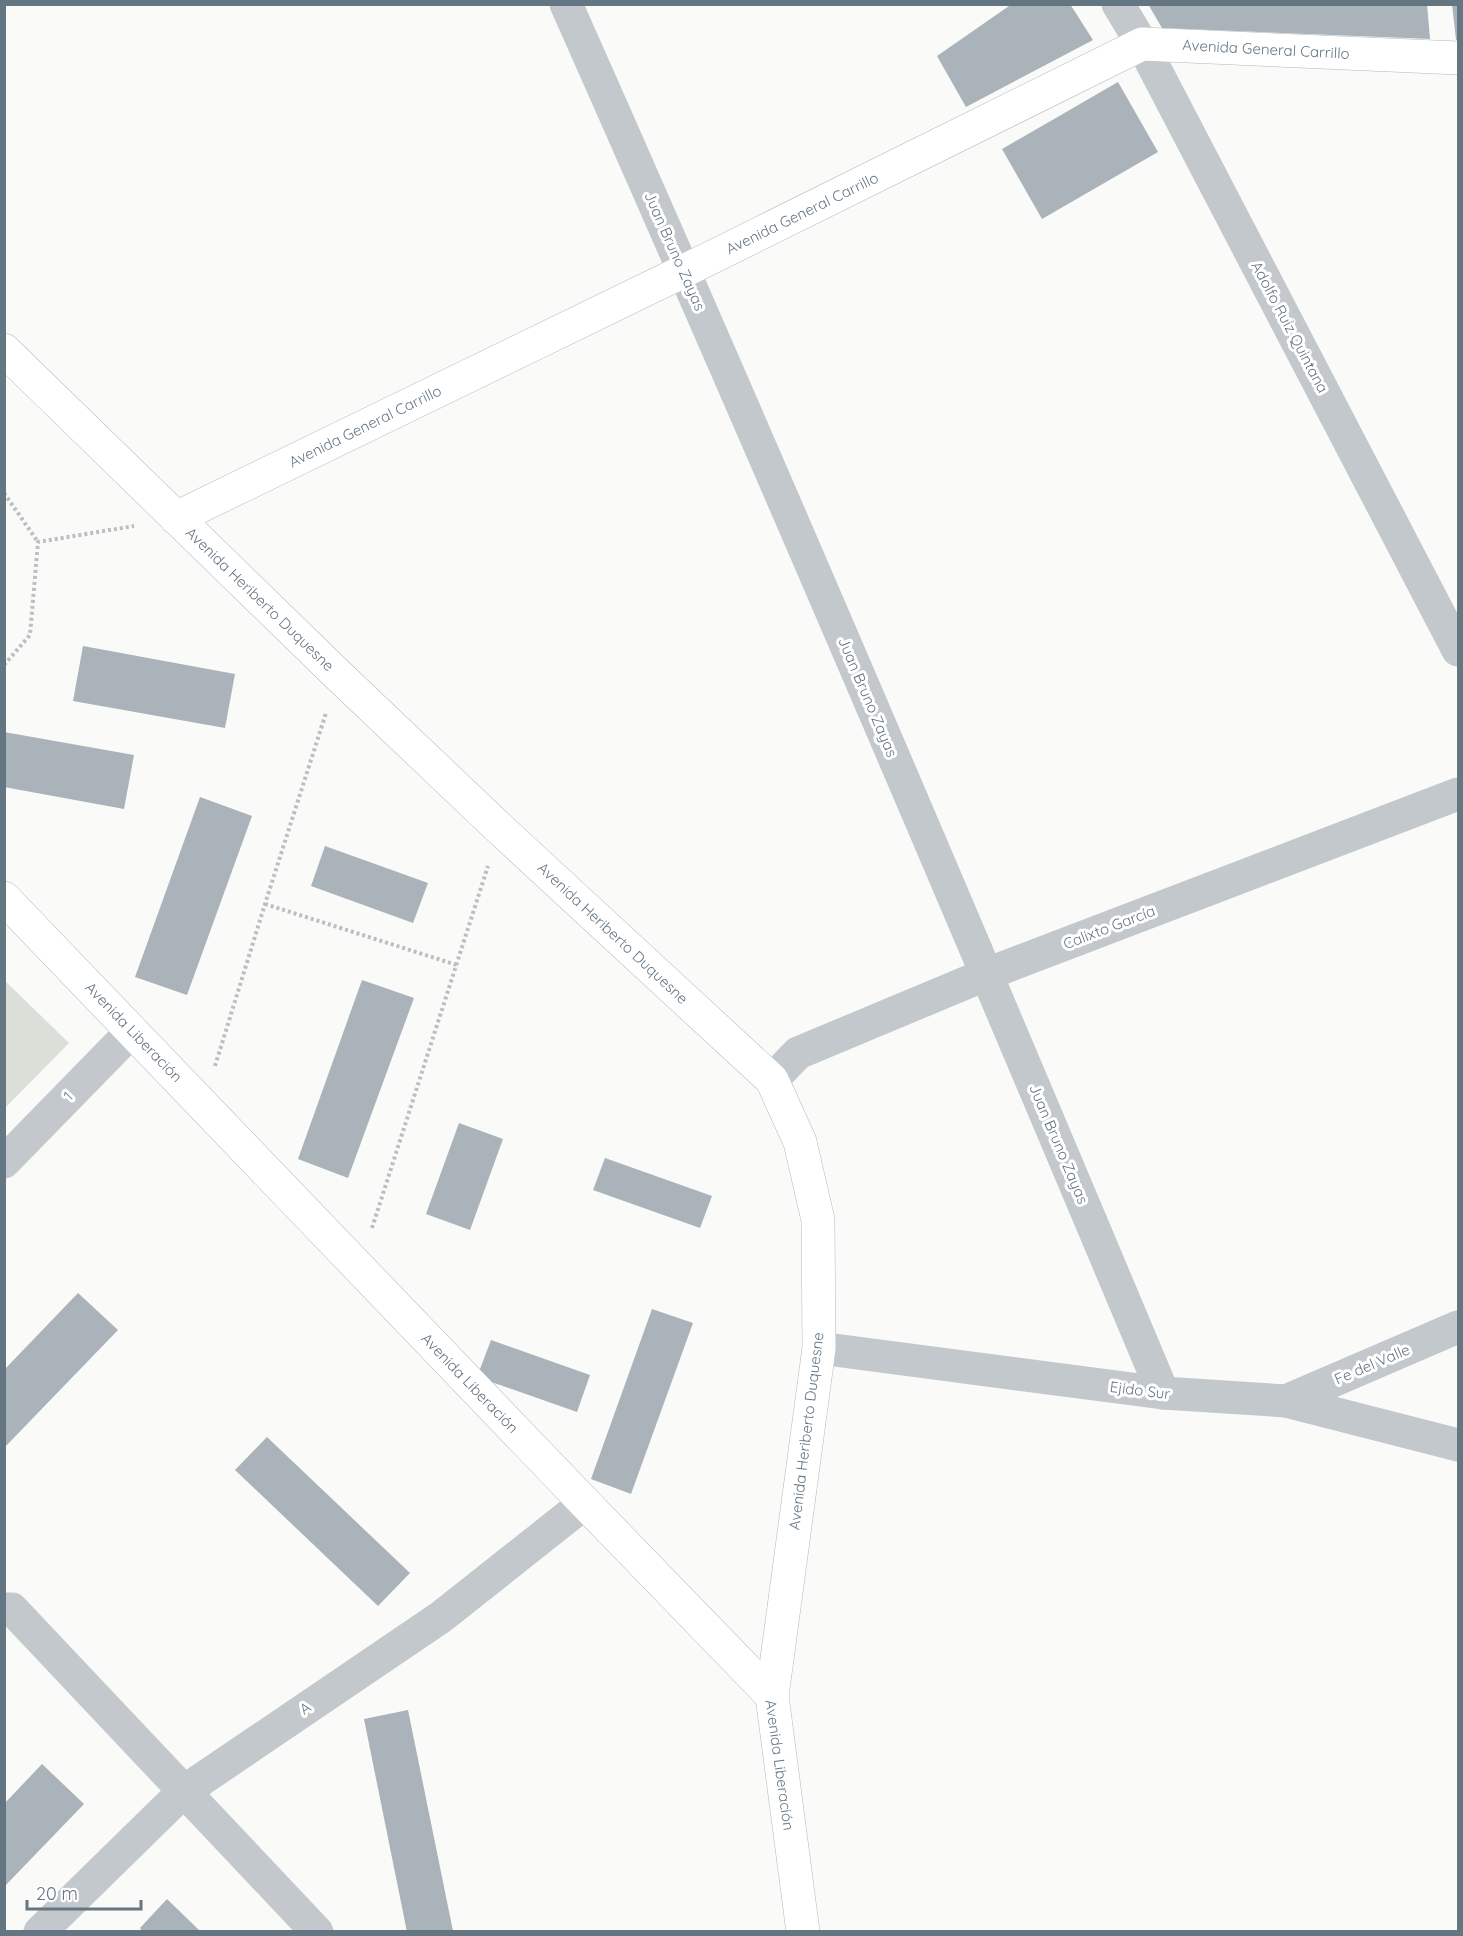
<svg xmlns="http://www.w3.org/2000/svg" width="1463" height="1936" font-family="Quicksand,sans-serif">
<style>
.green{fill:#dadfd7}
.building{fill:#aab3b9}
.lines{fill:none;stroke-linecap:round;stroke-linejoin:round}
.secondary-casing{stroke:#b3babf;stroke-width:34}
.path{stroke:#bbbfc2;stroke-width:4;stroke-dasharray:3 3;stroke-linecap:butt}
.street{stroke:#c3c8cc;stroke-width:33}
.secondary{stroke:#fff;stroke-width:33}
.labels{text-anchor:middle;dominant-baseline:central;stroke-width:6;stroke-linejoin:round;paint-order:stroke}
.street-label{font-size:15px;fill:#657683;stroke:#fff}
</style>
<rect width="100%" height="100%" fill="#fafaf8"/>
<polygon class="green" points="4,980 69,1043 5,1108 4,1108"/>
<g class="building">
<polygon points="1008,4 1070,4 1093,40 966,107 937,56 1009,6"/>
<polygon points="1148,4 1427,4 1430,39 1162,28"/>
<polygon points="1452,4 1458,4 1458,40 1456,40"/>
<polygon points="1118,82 1158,152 1042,219 1002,149"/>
<polygon points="83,646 235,674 225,728 73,701"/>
<polygon points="4,732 134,755 124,809 4,787"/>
<polygon points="200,797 252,816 187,995 135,977"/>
<polygon points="325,846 428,883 413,923 311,886"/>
<polygon points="362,980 414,998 348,1178 298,1159"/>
<polygon points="459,1123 503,1139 470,1230 426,1214"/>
<polygon points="605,1158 712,1196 700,1228 593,1190"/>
<polygon points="78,1293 118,1330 4,1448 4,1370"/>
<polygon points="652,1309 693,1323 631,1494 591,1479"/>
<polygon points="491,1340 590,1375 577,1412 477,1377"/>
<polygon points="267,1437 410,1573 378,1606 235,1470"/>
<polygon points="408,1710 453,1931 448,1932 407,1932 364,1719"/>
<polygon points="42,1764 84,1804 4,1887 4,1804"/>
<polygon points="167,1899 201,1932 143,1932 140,1928"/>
</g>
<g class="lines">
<g class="secondary-casing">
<g id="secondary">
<polyline points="4,350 338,675 499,828 772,1080 800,1142 818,1220 819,1348 772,1696 803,1932"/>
<polyline points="176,518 684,271 1142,44 1458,58"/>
<polyline points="4,898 585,1503 772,1696"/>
</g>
</g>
<g class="path">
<polyline points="4,493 38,542"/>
<polyline points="4,665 30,635 38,542 134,526"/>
<polyline points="265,904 457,965"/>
<polyline points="215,1066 265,904 326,713"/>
<polyline points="372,1228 488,866"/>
</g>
<g class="street">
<path d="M566 4C771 465 968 928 1163 1393"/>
<polyline points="1118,4 1142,44 1458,650"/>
<polyline points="772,1080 798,1053 987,974 1458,794"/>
<polyline points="4,1162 132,1031"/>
<polyline points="819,1348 1163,1393 1286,1401 1458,1445"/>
<polyline points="1286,1401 1458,1327"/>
<polyline points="4,1609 12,1609 317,1932"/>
<polyline points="40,1932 183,1792 441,1617 585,1503"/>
</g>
<use href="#secondary" class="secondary"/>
</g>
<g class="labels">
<g class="street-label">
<text transform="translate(1266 49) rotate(3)">Avenida General Carrillo</text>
<text transform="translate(802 213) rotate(-26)">Avenida General Carrillo</text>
<text transform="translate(675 251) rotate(66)">Juan Bruno Zayas</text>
<text transform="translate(1290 327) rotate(62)">Adolfo Ruiz Quintana</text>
<text transform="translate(365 426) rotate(-26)">Avenida General Carrillo</text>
<text transform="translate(260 599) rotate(44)">Avenida Heriberto Duquesne</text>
<text transform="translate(868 697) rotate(67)">Juan Bruno Zayas</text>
<text transform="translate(1109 927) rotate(-21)">Calixto García</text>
<text transform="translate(613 933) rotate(43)">Avenida Heriberto Duquesne</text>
<text transform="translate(134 1032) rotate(46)">Avenida Liberación</text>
<text transform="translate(68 1096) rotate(-46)">1</text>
<text transform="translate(1059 1144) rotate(67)">Juan Bruno Zayas</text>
<text transform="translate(1372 1364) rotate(-23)">Fe del Valle</text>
<text transform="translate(470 1383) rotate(46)">Avenida Liberación</text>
<text transform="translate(1140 1390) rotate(7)">Ejido Sur</text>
<text transform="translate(806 1431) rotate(-83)">Avenida Heriberto Duquesne</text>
<text transform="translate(305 1708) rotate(-34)">A</text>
<text transform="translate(780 1765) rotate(82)">Avenida Liberación</text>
</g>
</g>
<rect width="1463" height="1936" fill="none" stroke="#657683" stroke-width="12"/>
<path d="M27 1900v9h114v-9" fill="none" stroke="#657683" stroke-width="3"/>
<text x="36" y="1900" font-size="18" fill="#657683" stroke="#ffffff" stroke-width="4.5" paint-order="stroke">20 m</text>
</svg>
